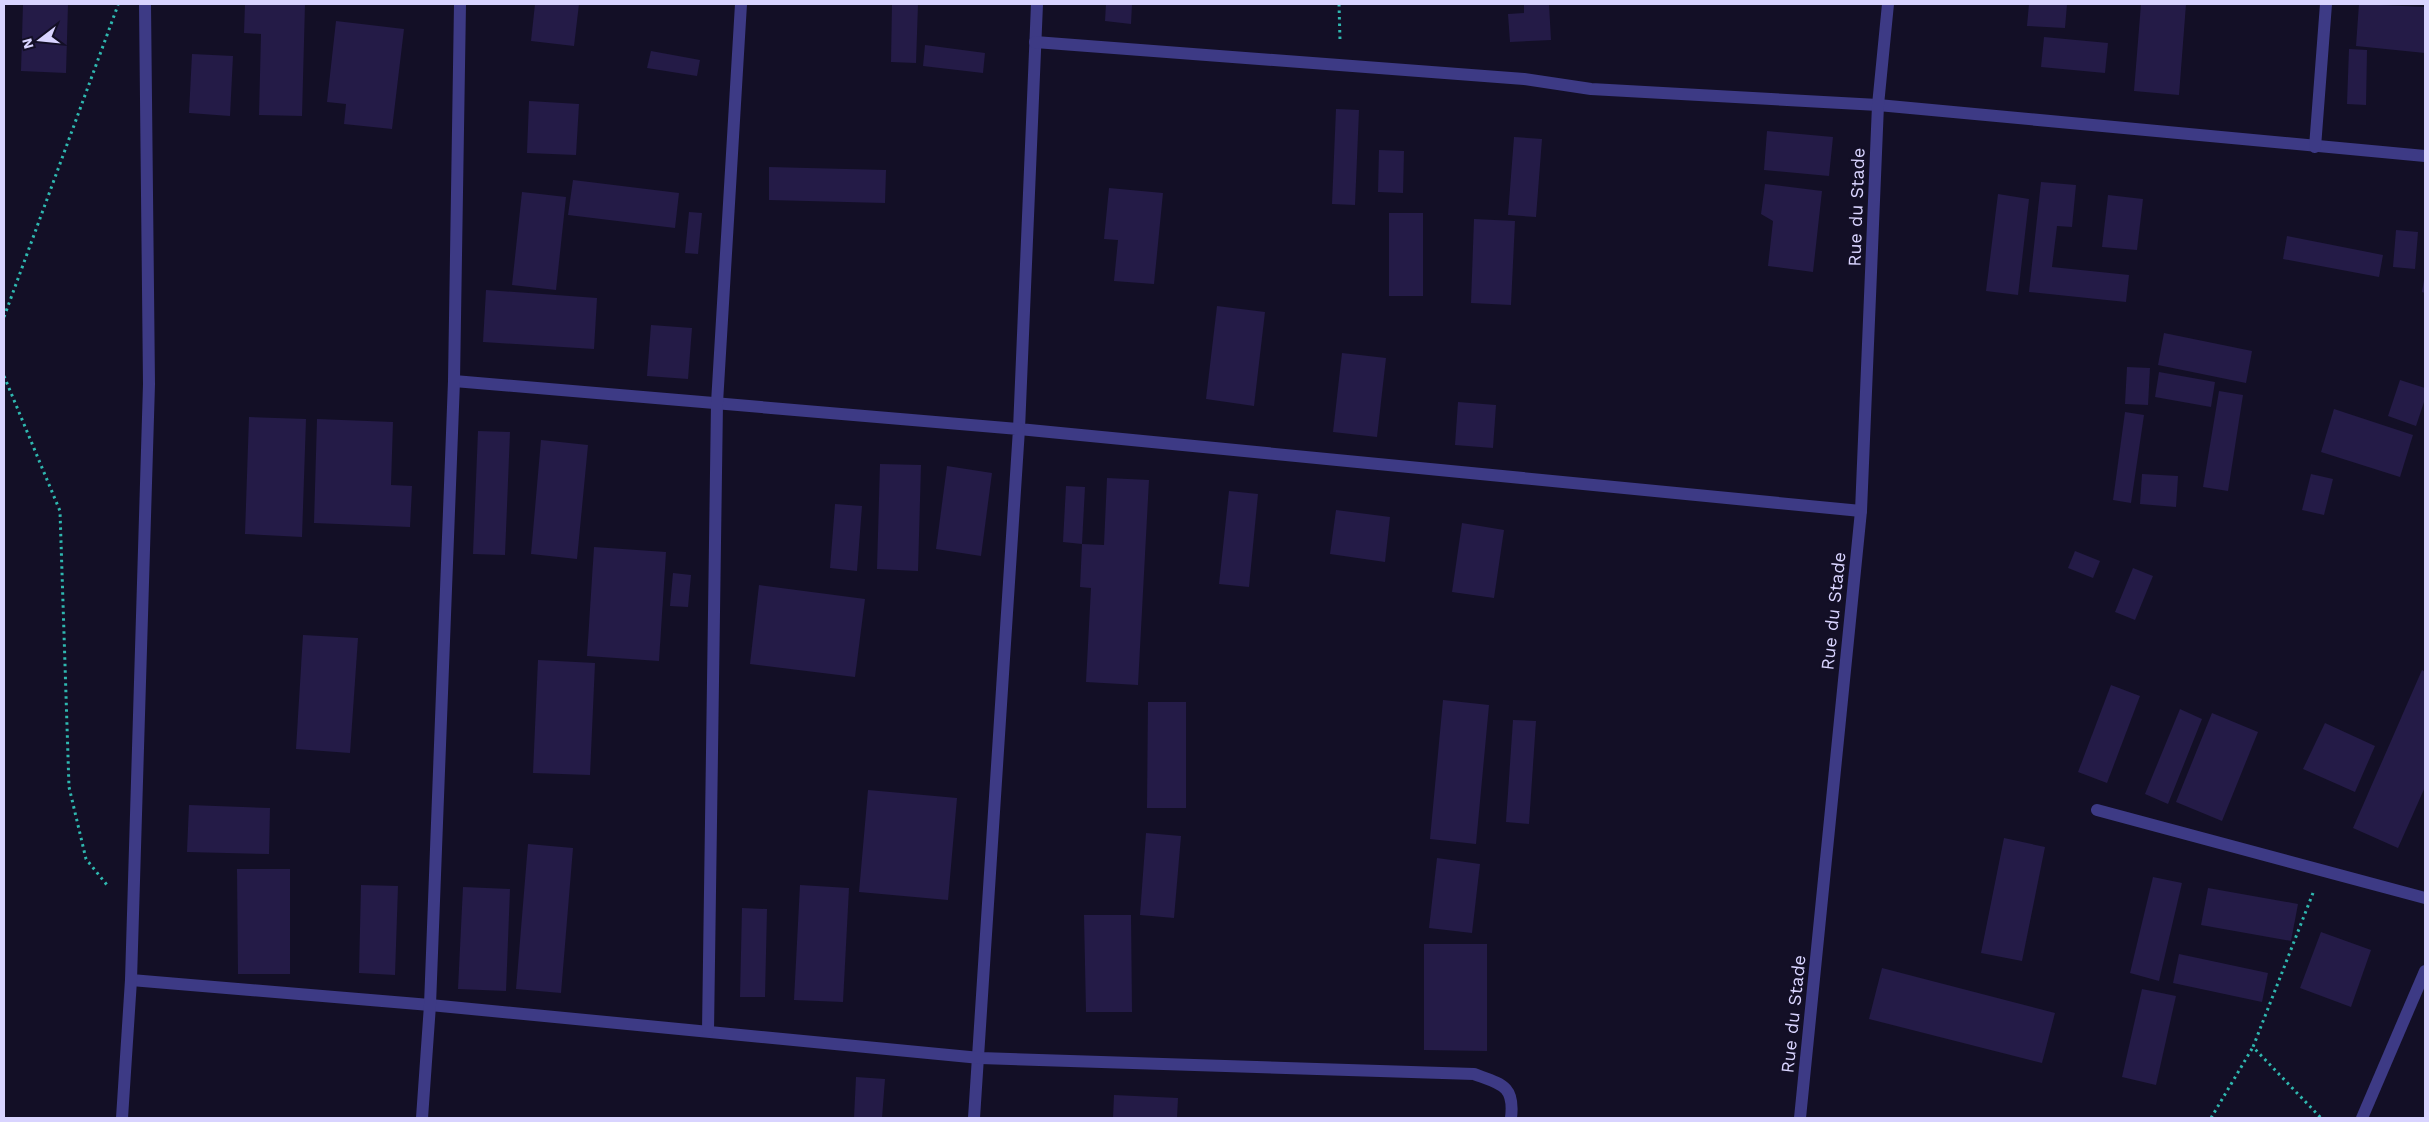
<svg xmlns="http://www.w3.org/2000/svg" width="2429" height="1122" font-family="'Work Sans',sans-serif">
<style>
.building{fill:#241b47}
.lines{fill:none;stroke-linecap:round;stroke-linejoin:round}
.path{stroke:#2fb8b0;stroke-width:3;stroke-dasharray:2.5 4;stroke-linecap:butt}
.minor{stroke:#3d3a85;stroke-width:12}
.labels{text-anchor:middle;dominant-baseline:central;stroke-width:4.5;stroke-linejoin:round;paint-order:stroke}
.street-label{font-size:18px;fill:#d9d4ff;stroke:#130f26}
</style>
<rect width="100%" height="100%" fill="#130f26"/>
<g class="building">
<polygon points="23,4 68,4 66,73 21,71"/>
<polygon points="245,4 305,4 302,116 259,115 261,34 244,33"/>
<polygon points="535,4 579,4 574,46 531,41"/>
<polygon points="892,4 918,4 916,63 891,62"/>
<polygon points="1106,4 1132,4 1131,24 1105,21"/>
<polygon points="1524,4 1549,4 1551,40 1510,42 1508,14 1524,13"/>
<polygon points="2029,4 2067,4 2065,28 2027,26"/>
<polygon points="2141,4 2186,4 2179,95 2134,91"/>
<polygon points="2359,4 2425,7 2425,53 2356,46"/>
<polygon points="336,21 404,29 392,129 344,124 346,104 327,102"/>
<polygon points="2044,37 2108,43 2105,73 2041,67"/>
<polygon points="925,45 985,53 983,73 923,66"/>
<polygon points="2349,49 2367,50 2366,105 2347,104"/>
<polygon points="651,51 700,60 697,76 647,68"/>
<polygon points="192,54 233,56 230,116 189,113"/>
<polygon points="529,101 579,104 576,155 527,153"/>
<polygon points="1336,109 1359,110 1355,205 1332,204"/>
<polygon points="1767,131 1833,137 1829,176 1764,170"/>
<polygon points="1514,137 1542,139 1536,217 1508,215"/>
<polygon points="1379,150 1404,151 1403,193 1378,192"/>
<polygon points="769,167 886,170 885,203 769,200"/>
<polygon points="573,180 679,193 675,228 568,215"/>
<polygon points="2041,182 2076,185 2072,227 2057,226 2052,267 2129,275 2126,302 2029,292"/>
<polygon points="1765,184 1822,191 1813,272 1768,266 1773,221 1761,214"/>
<polygon points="1109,188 1163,193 1154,284 1114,281 1118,240 1104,239"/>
<polygon points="522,192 566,197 556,290 512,285"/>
<polygon points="1998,194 2029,199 2018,295 1986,291"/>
<polygon points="2108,195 2143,199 2137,250 2102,247"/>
<polygon points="689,212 702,213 698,254 685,253"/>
<rect x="1389" y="213" width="34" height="83"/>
<polygon points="1474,219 1515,221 1511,305 1471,303"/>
<polygon points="2396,230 2418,232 2415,269 2393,267"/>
<polygon points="2287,236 2383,255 2379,277 2283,259"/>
<polygon points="2424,280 2425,280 2425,293 2422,292"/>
<polygon points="486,290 597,298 594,349 483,342"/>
<polygon points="1217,306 1265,312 1254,406 1206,399"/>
<polygon points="651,325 692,328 688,379 647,376"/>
<polygon points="2164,333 2252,351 2246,383 2158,365"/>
<polygon points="1342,353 1386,358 1377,437 1333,432"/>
<polygon points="2127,367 2150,368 2148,405 2125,404"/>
<polygon points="2159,372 2215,382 2211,407 2155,397"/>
<polygon points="2400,380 2425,388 2425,399 2416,426 2388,416"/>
<polygon points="2219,391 2243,395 2228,491 2203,487"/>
<polygon points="1458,402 1496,405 1493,448 1455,445"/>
<polygon points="2334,409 2413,435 2400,477 2321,452"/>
<polygon points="2125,412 2144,415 2131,503 2113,500"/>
<polygon points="249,417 306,419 302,537 245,534"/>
<polygon points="317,419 393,422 391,485 412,486 410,527 314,523"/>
<polygon points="478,431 510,432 505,555 473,554"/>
<polygon points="541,440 588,445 577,559 531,554"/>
<polygon points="880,464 921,465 918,571 877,569"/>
<polygon points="947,466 992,473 981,556 936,549"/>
<polygon points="2142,474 2178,476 2176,507 2140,504"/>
<polygon points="2311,474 2333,479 2324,515 2302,510"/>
<polygon points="1107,478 1149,480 1138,685 1086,682 1091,588 1080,587 1082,544 1104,545"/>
<polygon points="1066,486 1085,487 1082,544 1063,542"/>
<polygon points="1229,491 1258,494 1249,587 1219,584"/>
<polygon points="835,504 862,506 857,571 830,568"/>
<polygon points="1336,510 1390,517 1385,562 1330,554"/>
<polygon points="1462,523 1504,530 1494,598 1452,592"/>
<polygon points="594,547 666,552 659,661 587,656"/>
<polygon points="2075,551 2100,561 2093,578 2068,568"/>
<polygon points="2133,568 2153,576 2135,620 2115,612"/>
<polygon points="673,573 691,575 688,607 670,606"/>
<polygon points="759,585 865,599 855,677 750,664"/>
<polygon points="303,635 358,638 350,753 296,749"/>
<polygon points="538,660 595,663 590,775 533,773"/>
<polygon points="2422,670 2425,672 2425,787 2398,848 2353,828"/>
<polygon points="2111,685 2140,696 2107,783 2078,772"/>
<polygon points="1443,700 1489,705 1476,844 1430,839"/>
<polygon points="1148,702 1186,702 1186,808 1147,808"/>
<polygon points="2180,709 2202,719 2168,804 2145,794"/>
<polygon points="2212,713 2258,732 2222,821 2176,802"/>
<polygon points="1513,720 1536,721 1529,824 1506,822"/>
<polygon points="2325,723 2375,746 2355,792 2303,769"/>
<polygon points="868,790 957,798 948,900 859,892"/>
<polygon points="189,805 270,808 269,854 187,852"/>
<polygon points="1146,833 1181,836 1174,918 1140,915"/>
<polygon points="2004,838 2045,847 2022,961 1981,953"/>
<polygon points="528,844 573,848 561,993 516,989"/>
<polygon points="1437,858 1480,864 1472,933 1429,928"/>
<polygon points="237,869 290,869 290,974 238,974"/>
<polygon points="2153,877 2182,883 2159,981 2130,973"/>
<polygon points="361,885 398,886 395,975 359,973"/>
<polygon points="800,885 849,888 843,1002 794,1000"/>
<polygon points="463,887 510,889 506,991 458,989"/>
<polygon points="2208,888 2298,904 2291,941 2201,925"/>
<polygon points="742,908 767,909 765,997 740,997"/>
<polygon points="1084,915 1131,915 1132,1012 1086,1012"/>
<polygon points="2321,932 2371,950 2351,1007 2300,988"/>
<polygon points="1424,944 1487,944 1487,1051 1424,1050"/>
<polygon points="2179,954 2268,973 2262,1002 2173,983"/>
<polygon points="1882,968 2055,1013 2042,1063 1869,1019"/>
<polygon points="2142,989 2176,996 2156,1085 2122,1077"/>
<polygon points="856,1077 885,1079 882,1118 854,1118"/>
<polygon points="1114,1095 1178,1098 1177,1118 1113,1118"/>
</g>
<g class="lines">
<g class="path">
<polyline points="1339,4 1340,40"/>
<polyline points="4,317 118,5"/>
<polyline points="4,376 60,511 69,787 86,859 107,885"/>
<polyline points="2313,893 2253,1047 2321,1118"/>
<polyline points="2211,1118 2253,1047"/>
</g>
<g class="minor">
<polyline points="1037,4 1019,429 1861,511"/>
<polyline points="1035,42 1524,79 1591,89 1878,105 2425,156"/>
<polyline points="2315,147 2326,4"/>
<polyline points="454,381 1019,429 974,1118"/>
<polyline points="2097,810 2425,898"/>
<path d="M131 980 430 1005 980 1058 1474 1074C1501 1084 1515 1085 1511 1118"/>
<polyline points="708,1031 717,403 741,4"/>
<polyline points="122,1118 131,980 149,384 145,4"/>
<polyline points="422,1118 430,1005 454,381 460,4"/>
<polyline points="1800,1118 1861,511 1878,105 1888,4"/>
<polyline points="2362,1118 2425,971"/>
</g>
</g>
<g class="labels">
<g class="street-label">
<text transform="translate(1856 207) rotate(-88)">Rue du Stade</text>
<text transform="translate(1833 611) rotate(-84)">Rue du Stade</text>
<text transform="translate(1793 1014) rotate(-84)">Rue du Stade</text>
</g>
</g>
<rect width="2429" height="1122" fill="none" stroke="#d9d4ff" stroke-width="10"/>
<g transform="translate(40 40) rotate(254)" stroke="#130f26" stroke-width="4" paint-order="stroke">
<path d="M0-4L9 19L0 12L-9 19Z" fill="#d9d4ff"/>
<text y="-8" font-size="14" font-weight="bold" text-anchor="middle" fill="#d9d4ff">N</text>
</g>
</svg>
